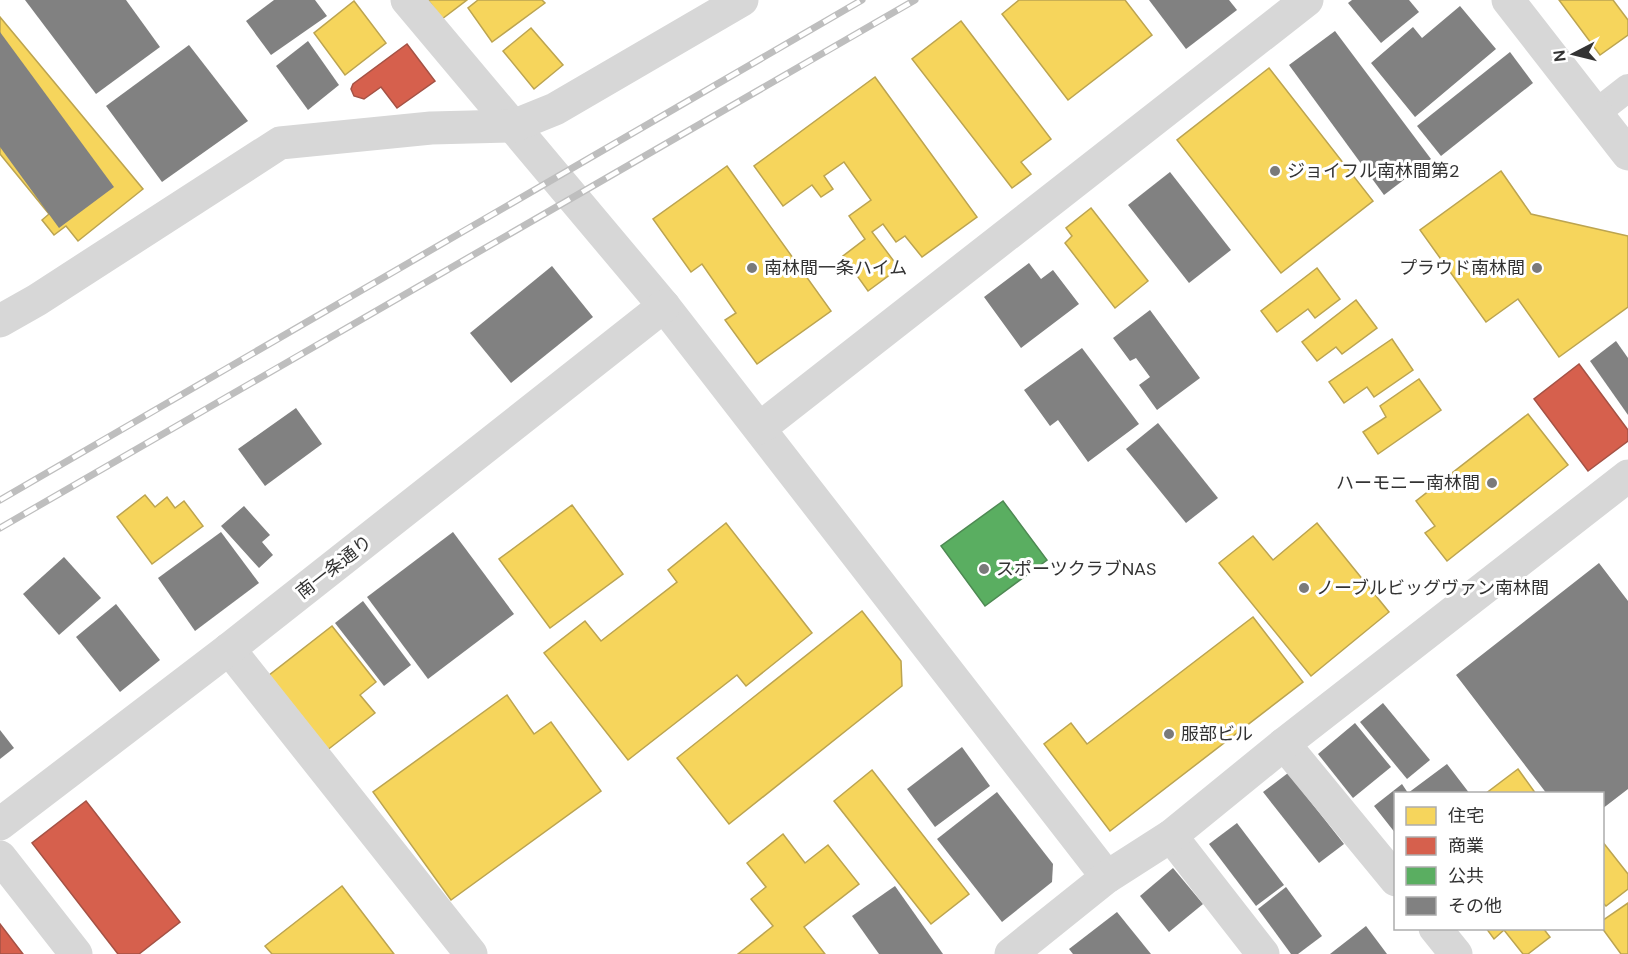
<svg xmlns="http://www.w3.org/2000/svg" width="1628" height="954" font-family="'DM Sans','Noto Sans JP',sans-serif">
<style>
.homes{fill:#f6d55c;stroke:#bca450;stroke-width:1.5}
.shops{fill:#d6604d;stroke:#a55245;stroke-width:1.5}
.public{fill:#5aae61;stroke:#4e8953;stroke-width:1.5}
.building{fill:#818181}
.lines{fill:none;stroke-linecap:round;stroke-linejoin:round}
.service{stroke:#d7d7d7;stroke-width:28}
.minor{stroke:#d7d7d7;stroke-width:33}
.tertiary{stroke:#d7d7d7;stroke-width:33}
.rail-casing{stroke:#bebebe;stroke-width:7}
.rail{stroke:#fff;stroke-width:4.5;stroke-dasharray:14;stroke-linecap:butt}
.poi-dot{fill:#7a7a7a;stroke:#fff;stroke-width:2}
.labels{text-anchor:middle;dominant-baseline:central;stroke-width:6;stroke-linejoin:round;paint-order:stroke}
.poi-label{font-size:18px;fill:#333;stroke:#fff;text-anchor:start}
.street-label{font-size:18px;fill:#333;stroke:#fff}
</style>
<rect width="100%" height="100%" fill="#fff"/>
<g class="homes">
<polygon points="428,0 467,0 442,19"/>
<polygon points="478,0 542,0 545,3 492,42 468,8"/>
<polygon points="1019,0 1125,0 1152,35 1068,100 1002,14"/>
<polygon points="1559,0 1613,0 1628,20 1628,35 1600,55"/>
<polygon points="354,1 386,43 345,75 314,33"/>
<polygon points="0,17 143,189 78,241 66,226 54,235 42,220 49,214 0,154"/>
<polygon points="961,21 1051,139 1021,162 1031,174 1012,188 912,59"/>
<polygon points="531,28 563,65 534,89 503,51"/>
<polygon points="1269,68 1373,201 1281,273 1177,140"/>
<polygon points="875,77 977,217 922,257 905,236 896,242 883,224 872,232 899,268 868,291 843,256 865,239 849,216 871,200 844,162 824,176 833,189 821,197 812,185 783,206 754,166"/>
<polygon points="727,166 831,311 757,364 725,320 736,313 702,264 691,272 653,219"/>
<polygon points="1501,171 1531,214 1628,236 1628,307 1559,357 1518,299 1486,322 1420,230"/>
<polygon points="1091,208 1148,281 1115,308 1065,243 1072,236 1066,228"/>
<polygon points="1317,268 1340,299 1315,318 1308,309 1277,332 1261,311"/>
<polygon points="1356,300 1377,328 1342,354 1336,347 1317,361 1302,342"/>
<polygon points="1392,339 1413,370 1374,397 1367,387 1344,403 1329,382"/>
<polygon points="1419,379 1441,410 1378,454 1363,432 1386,417 1380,406"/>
<polygon points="1528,414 1568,465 1447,561 1425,533 1435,526 1416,501"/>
<polygon points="145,495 155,507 167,497 175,508 184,501 203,526 152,564 117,517"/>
<polygon points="572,505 623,574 550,628 499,559"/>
<polygon points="726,523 812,633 746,686 737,675 628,760 544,653 585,621 601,641 677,582 668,570"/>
<polygon points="1317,523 1389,612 1311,676 1219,563 1253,536 1273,560"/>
<polygon points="862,611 901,661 902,686 729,824 677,758"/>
<polygon points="1253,617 1303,682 1110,831 1044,744 1071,723 1087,744"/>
<polygon points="332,626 376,682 360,695 375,713 326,751 268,676"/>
<polygon points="507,695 534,734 551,722 601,791 451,900 373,792"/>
<polygon points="1518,769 1536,794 1485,794"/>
<polygon points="872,770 969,894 931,924 834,801"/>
<polygon points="783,834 805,863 828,845 859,884 804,927 825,954 738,954 773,926 751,899 766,887 747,863"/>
<polygon points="1602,841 1628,874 1628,889 1606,906 1602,902"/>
<polygon points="342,886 394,954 272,954 265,946"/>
<polygon points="1628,903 1628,954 1621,954 1602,928 1602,921"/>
<polygon points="1486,928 1543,928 1550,937 1528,954 1523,954 1504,930 1494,939"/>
</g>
<g class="shops">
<polygon points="407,44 435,81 397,108 381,87 364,99 354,96 351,89 353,84"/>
<polygon points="1579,364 1628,430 1628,441 1588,471 1534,399"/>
<polygon points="86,801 180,922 139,954 118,954 32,843"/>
<polygon points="0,924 23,954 0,954"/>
</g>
<polygon class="public" points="1003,501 1047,560 985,606 941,546"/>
<g class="building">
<polygon points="25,0 126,0 160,47 96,94"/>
<polygon points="274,0 315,0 327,16 271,55 246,21"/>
<polygon points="1149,0 1229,0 1237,10 1186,49"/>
<polygon points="1352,0 1409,0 1419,12 1381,43 1348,3"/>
<polygon points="1460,6 1496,49 1415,117 1371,63 1413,27 1422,38"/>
<polygon points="1335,31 1431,159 1384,195 1289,65"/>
<polygon points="0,32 114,187 59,228 0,147"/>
<polygon points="308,41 339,85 308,110 276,66"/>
<polygon points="189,45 248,121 162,182 106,106"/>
<polygon points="1510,52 1533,83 1441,156 1417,126"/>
<polygon points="1170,172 1231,250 1189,283 1128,205"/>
<polygon points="1029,263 1041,279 1053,270 1079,304 1021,348 984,297"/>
<polygon points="552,266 593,317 511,383 470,333"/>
<polygon points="1150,310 1200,378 1157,410 1139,385 1150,377 1136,358 1130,361 1113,338"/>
<polygon points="1616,341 1628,358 1628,415 1590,361"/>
<polygon points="1082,348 1139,424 1088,462 1058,420 1050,426 1024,390"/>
<polygon points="296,408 322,444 265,486 238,449"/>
<polygon points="1158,423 1218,498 1186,523 1126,449"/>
<polygon points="244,506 270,535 262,542 273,555 259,568 221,526"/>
<polygon points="221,532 259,583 195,631 158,578"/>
<polygon points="453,532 514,614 428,679 367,597"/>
<polygon points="64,557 101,598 59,635 23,594"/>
<polygon points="1599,563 1628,601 1628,789 1602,809 1602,794 1547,794 1456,675"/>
<polygon points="363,601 411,665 384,686 335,623"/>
<polygon points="116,604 160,660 120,692 76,637"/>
<polygon points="1383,703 1430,760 1407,779 1360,722"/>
<polygon points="1355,723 1391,767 1353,798 1318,754"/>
<polygon points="0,730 14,748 0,759"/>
<polygon points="962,747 990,786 935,827 907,789"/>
<polygon points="1447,764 1470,794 1396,794 1396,834 1374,806 1402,784 1408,793"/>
<polygon points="1288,773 1344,844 1319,863 1263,792"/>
<polygon points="997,792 1053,864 1052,882 1002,922 937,839"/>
<polygon points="1237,823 1284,885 1256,906 1209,844"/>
<polygon points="1173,868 1203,904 1169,932 1140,896"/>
<polygon points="895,886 943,954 879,954 852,916"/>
<polygon points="1286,887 1322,936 1298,954 1291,954 1258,909"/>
<polygon points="1117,912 1151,954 1073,954 1069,949"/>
<polygon points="1366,926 1387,954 1330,954"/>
</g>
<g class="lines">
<polyline class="service" points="1596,113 1628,88"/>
<g class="minor">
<polyline points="407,0 664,306 1107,877"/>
<polyline points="1508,0 1628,154"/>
<polyline points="0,321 37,300 280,143 431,128 513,126 555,109 742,0"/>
<polyline points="760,428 1307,0"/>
<polyline points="229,649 471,954"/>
<polyline points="1284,744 1396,880"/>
<polyline points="0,824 229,649 664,306"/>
<polyline points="1171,836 1263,954"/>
<polyline points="0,857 76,954"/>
<polyline points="1435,928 1456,954"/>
</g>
<polyline class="tertiary" points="1011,954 1107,877 1171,836 1284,744 1628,476"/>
<g class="rail-casing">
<g id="rail">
<polyline points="0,500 862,0"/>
<polyline points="0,528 915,0"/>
</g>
</g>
<use href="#rail" class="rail"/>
</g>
<g class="poi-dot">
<circle cx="1275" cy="171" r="6"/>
<circle cx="752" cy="268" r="6"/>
<circle cx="1537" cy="268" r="6"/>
<circle cx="1492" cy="483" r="6"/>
<circle cx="984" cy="569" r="6"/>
<circle cx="1304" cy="588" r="6"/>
<circle cx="1169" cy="734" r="6"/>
</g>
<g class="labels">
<g class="poi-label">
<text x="1287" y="171">ジョイフル南林間第2</text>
<text x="764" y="268">南林間一条ハイム</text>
<text x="1525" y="268" text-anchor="end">プラウド南林間</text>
<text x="1480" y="483" text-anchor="end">ハーモニー南林間</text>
<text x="996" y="569">スポーツクラブNAS</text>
<text x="1316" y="588">ノーブルビッグヴァン南林間</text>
<text x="1181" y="734">服部ビル</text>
</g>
<g class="street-label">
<text transform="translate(334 567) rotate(-38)">南一条通り</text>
</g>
</g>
<rect x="1394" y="792" width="210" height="138" fill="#ffffff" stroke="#adadad" stroke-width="1.5"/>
<rect x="1406" y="807" width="30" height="18" fill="#f6d55c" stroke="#adadad" stroke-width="1.5"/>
<text x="1448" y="822" font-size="18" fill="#333333">住宅</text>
<rect x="1406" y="837" width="30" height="18" fill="#d6604d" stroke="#adadad" stroke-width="1.5"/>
<text x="1448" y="852" font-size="18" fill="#333333">商業</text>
<rect x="1406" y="867" width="30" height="18" fill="#5aae61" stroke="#adadad" stroke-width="1.5"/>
<text x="1448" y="882" font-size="18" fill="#333333">公共</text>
<rect x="1406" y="897" width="30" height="18" fill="#818181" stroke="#adadad" stroke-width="1.5"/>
<text x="1448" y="912" font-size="18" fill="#333333">その他</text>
<g transform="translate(1574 54) rotate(263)" stroke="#ffffff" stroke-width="4.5" paint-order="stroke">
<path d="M0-4.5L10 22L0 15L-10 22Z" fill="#333333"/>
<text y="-9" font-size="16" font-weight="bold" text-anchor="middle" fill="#333333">N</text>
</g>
</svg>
